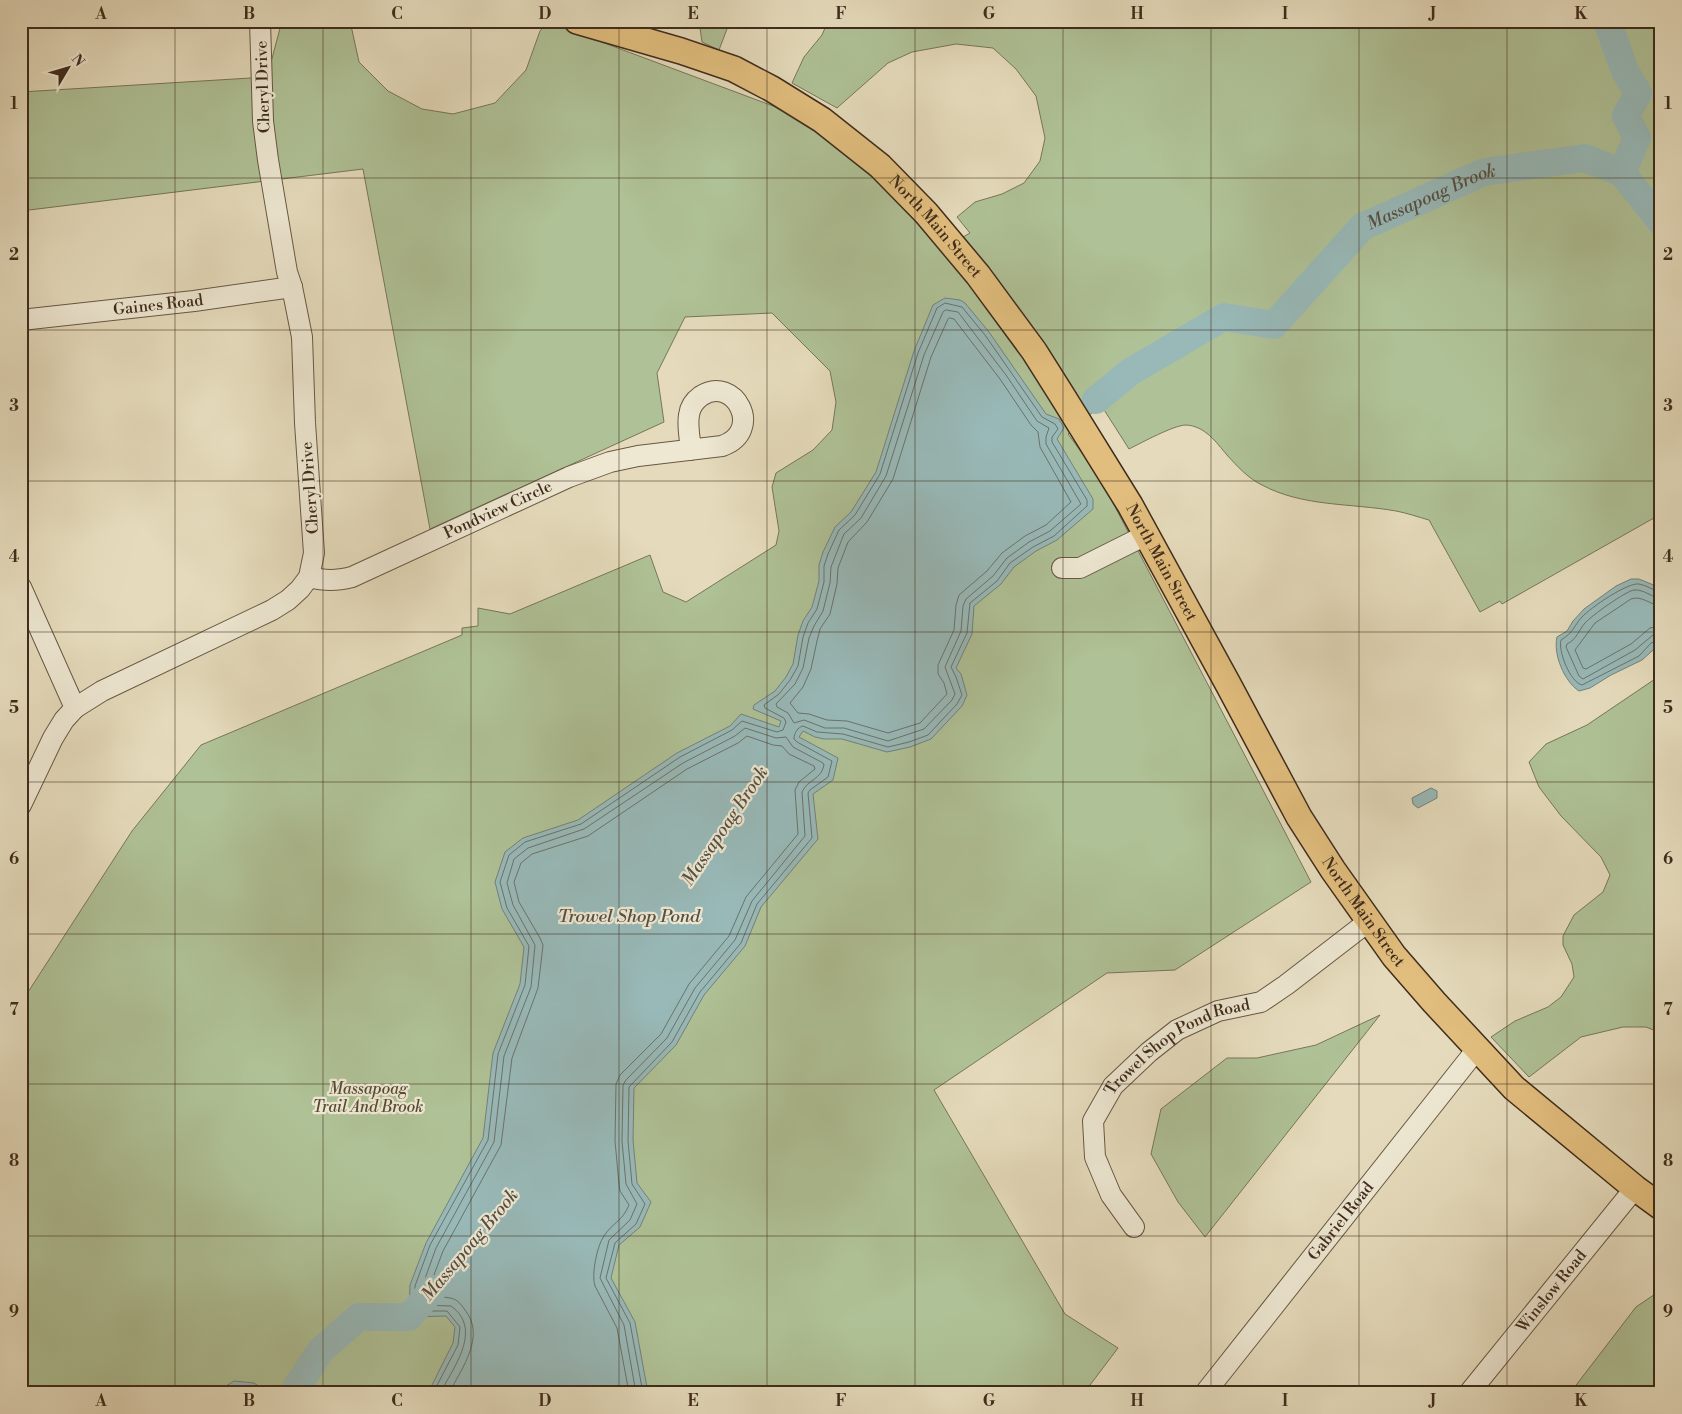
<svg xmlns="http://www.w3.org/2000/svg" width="1682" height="1414" font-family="'Libre Bodoni',serif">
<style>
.green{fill:#afc196;stroke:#777659}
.water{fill:#98b9b8;stroke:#74817a}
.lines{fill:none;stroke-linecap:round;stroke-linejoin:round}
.shore{stroke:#6c726a;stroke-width:1}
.river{stroke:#98b9b8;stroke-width:28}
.minor-casing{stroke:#685844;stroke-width:22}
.major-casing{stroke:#3f2c1c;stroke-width:28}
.minor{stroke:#eee8d3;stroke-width:20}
.major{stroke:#e2be7e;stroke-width:25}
.grid{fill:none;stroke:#3f2c1c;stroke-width:1;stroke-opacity:0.55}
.labels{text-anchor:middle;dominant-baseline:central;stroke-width:4.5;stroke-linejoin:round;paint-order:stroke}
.street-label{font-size:16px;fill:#3f2c1c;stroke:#eee8d3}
.park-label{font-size:16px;font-style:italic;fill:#554a34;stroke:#eee8d3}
.water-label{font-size:18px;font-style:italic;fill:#554f43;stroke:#eee8d3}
.neatline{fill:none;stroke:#3f2c1c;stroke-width:2}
.grid-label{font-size:16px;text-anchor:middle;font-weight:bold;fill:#3f2c1c}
</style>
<rect width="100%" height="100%" fill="#e5dbbc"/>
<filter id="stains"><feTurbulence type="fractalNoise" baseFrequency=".004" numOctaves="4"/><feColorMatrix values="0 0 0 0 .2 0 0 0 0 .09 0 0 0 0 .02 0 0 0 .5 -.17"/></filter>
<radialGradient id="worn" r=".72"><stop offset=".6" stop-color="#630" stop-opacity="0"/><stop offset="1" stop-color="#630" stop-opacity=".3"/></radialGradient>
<g class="green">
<path d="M282 21H350L359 62 388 91 422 109 453 114 495 103 526 70 540 31 548 22 816 122 944 248 970 233 957 217 975 202 1002 194 1024 183 1040 161 1045 138 1036 96 1016 69 993 48 956 44 912 52 888 63 837 108 792 83 804 57 822 35 828 21H1661V514L1502 604 1500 601 1480 612 1429 520C1418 517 1407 513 1396 511 1351 503 1303 507 1262 485 1249 479 1237 466 1227 455 1216 442 1205 426 1186 425 1174 425 1141 443 1129 449L1101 405 1068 434 1099 476 1311 882 1175 970 1107 973 934 1090 1065 1314 1118 1348 1084 1393H21V1003L132 831 201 745 462 635V628L478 626V608L510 614 650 555 663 592 686 602 776 545 779 531 772 487 776 473 813 450 832 430 836 402 830 371 772 313 685 317 657 373 664 422 430 529 363 169 21 211V92L267 77Z"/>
<polygon points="699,21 730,21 719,50 702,42"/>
<polygon points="1661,675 1661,1033 1646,1027 1623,1027 1581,1037 1529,1077 1491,1037 1515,1021 1548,1007 1561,997 1574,977 1572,964 1563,945 1563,936 1574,915 1603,892 1610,875 1601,857 1561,816 1539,787 1529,762 1546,744 1587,725"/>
<polygon points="1380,1015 1205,1237 1178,1202 1151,1154 1161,1109 1227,1058 1257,1058 1316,1045"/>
<polygon points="1661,1290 1661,1393 1570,1393 1636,1307"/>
</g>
<g class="water">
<polygon points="945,298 960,300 965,303 989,332 1046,414 1059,419 1064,428 1057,439 1093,499 1093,509 1057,540 1036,551 1014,567 1001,584 974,606 972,634 956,668 961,674 967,695 962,706 931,739 910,747 887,752 842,739 824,739 815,737 803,731 799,737 838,758 833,780 813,794 818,839 761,907 745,946 704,995 676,1045 634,1088 633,1140 637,1183 651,1202 640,1227 619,1245 611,1278 635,1322 648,1393 428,1393 453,1343 455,1327 446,1316 409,1317 410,1285 426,1243 483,1138 493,1053 520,984 524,947 502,909 495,882 505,852 523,838 578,820 677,753 730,726 741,714 779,727 781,721 753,709 754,705 775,691 786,677 793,664 798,635 803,621 812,607 819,581 819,565 823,552 835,527 851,512 876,472 914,351 933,305"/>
<path d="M1631 579H1639L1661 588V643L1642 660 1611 675 1590 688 1579 691C1564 681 1553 654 1557 637L1567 631 1573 621 1584 609 1616 586Z"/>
<polygon points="1431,788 1437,791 1437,798 1418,808 1413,804 1412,798"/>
<polygon points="234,1381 254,1383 269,1393 215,1393"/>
</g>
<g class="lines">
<g class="shore">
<polygon points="946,310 958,312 1006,375 1037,421 1049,428 1046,437 1046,444 1081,504 1050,531 1029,542 1007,558 993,576 966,599 963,606 961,631 945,667 955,694 952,700 924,729 888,741 844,728 825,728 804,720 794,723 788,713 777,707 776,704 795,684 803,668 809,638 814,626 823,611 830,583 831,567 842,539 844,534 861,518 886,476 924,355 943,312"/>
<polygon points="950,318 954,319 1000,379 1031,425 1038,432 1040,447 1071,502 1046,525 1025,536 1002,553 987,571 959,595 956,605 954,630 938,665 938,674 944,683 947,694 920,723 888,733 847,721 827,720 809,714 798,713 790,703 803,687 811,669 817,641 820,629 830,614 837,584 838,568 848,542 867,522 893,479 931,357 948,319"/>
<path d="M1661 592C1653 591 1647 585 1639 584 1628 582 1590 608 1582 617 1573 627 1574 632 1561 640 1558 651 1570 682 1582 685L1639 656 1651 643 1661 639"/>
<path d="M1661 598C1652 598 1644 589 1634 590 1626 591 1591 616 1585 623 1578 631 1577 639 1567 644L1566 647 1579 676 1583 679 1635 650 1653 635 1661 633"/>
<path d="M1661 606C1650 605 1642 595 1631 599L1595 623 1575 650 1583 668 1586 669 1631 644 1650 628 1661 626"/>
<path d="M433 1393 458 1345 460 1327 447 1311H415V1286L430 1245 488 1140 498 1054 525 985 529 946 507 908 500 882 509 855 525 842 581 824 680 757 732 730 742 721 777 732 783 730 786 722 784 718 765 708 764 705 779 694 790 680 798 666 803 637 808 623 817 609 824 582V566L828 554 839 530 855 515 880 474 918 353 937 308 945 303 962 307 985 335 1042 417 1055 424 1058 429 1052 437V442L1087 500V506L1054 536 1033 547 1010 563 997 581 970 603 967 633 951 667 956 677 962 695 957 704 928 735 909 742 888 747 843 734 817 732 803 726C798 727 794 733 794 739L797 742 832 761 828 777 810 790 808 793 812 838 757 904 741 943 700 992 672 1042 629 1087 628 1141 632 1184 645 1204 636 1224 615 1243 606 1278 630 1323 643 1393"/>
<path d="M440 1393C454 1367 483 1329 451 1306L421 1305 422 1287 436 1248 494 1142 504 1056 531 987 535 945 513 905 507 883 514 859 528 848 584 829 683 763 735 736 745 728 776 738 786 737 793 747 823 763 824 765C821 780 808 779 802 792L805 836 752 901 735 940 695 988 667 1038 626 1080 623 1085 622 1141 626 1184 637 1204 630 1220 609 1240 600 1278 624 1325 636 1393"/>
<path d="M449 1393C462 1368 486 1336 465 1310 461 1304 457 1299 450 1298 443 1296 436 1298 430 1297L429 1288 443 1251 501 1145 512 1058 538 988 543 945 540 938 519 902 514 882 521 863 532 854 588 836 687 769 738 743 747 736 773 745 782 746 789 754 814 766 815 769 799 782 795 790 798 834 746 897 729 936 689 984 661 1034 620 1075 616 1084 615 1141 619 1184 620 1191 629 1205C622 1222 612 1223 604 1236 597 1245 591 1276 595 1286L617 1328 629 1393"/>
</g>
<g class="river">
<polyline points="1607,21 1625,71 1638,93 1626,116 1637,138 1622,173"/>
<path id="s1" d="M1096 400 1130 372 1224 317 1274 325 1362 227 1484 172 1585 158 1622 173 1661 222"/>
<polyline points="293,1393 321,1350 359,1317 409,1317 433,1289"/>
</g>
<g class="minor-casing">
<g id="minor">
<path id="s2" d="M21 320 194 301 292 287"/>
<polyline points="1062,568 1080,568 1146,535"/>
<path id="s3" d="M309 577C325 581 336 581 352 577L569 477 610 462 638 456 722 446C765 431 734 374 701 396 694 401 690 407 689 415 687 426 690 439 691 450"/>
<polyline points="21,587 75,708"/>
<polyline points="21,805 53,738 64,720 75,708 102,691 272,610 288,600 300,589 309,577 314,553 305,423 302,337 292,287 287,272 268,160 263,121 260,21"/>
<path id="s4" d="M1134 1227 1111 1195 1095 1157 1093 1121 1113 1086 1149 1052 1177 1030 1218 1011 1261 1002 1286 985 1369 921"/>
<path id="s5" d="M1205 1393 1477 1049"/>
<path id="s6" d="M1469 1393 1635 1188"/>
</g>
</g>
<g class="major-casing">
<g id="major">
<path id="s7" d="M577 21 681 51 734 69 772 89 822 120 880 166 926 213 978 275 1034 351 1063 397 1130 505 1228 684 1299 817 1333 870 1394 956 1434 1002 1514 1088 1635 1188 1661 1207"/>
</g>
</g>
<use href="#minor" class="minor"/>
<use href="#major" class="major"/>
</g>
<path class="grid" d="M175 21V1393M323 21V1393M471 21V1393M619 21V1393M767 21V1393M915 21V1393M1063 21V1393M1211 21V1393M1359 21V1393M1507 21V1393M21 178H1661M21 330H1661M21 481H1661M21 632H1661M21 782H1661M21 934H1661M21 1084H1661M21 1236H1661"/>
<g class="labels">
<g class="street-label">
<text transform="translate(263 87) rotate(-92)">Cheryl Drive</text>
<text stroke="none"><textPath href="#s7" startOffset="422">North Main Street</textPath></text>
<text stroke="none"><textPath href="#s2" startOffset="138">Gaines Road</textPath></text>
<text transform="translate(310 488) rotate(-94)">Cheryl Drive</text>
<text stroke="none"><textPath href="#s3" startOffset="204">Pondview Circle</textPath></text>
<text stroke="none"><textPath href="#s7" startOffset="828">North Main Street</textPath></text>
<text stroke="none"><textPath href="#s7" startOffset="1232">North Main Street</textPath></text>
<text stroke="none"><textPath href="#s4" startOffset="234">Trowel Shop Pond Road</textPath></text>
<text stroke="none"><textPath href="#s5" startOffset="219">Gabriel Road</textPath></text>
<text stroke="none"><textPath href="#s6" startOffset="131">Winslow Road</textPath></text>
</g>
<g class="park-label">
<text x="368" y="1089">Massapoag<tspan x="368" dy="18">Trail And Brook</tspan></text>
</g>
<g class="water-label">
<text stroke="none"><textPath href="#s1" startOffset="411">Massapoag Brook</textPath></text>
<text transform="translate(725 826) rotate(-56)">Massapoag Brook</text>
<text x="629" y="916">Trowel Shop Pond</text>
<text transform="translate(470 1245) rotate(-50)">Massapoag Brook</text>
</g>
</g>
<rect width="1682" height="1414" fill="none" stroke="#e5dbbc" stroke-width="55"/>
<g transform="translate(68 68) rotate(52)" stroke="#eee8d3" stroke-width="4" paint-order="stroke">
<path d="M0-4L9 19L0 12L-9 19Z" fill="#3f2c1c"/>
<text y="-8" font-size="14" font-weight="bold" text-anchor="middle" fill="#3f2c1c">N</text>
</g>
<rect x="28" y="28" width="1626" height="1358" class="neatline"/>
<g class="grid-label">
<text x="101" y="19">A</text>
<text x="249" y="19">B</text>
<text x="397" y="19">C</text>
<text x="545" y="19">D</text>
<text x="693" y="19">E</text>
<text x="841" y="19">F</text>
<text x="989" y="19">G</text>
<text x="1137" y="19">H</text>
<text x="1285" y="19">I</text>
<text x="1433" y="19">J</text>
<text x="1581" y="19">K</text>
<text x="14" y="109">1</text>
<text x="1668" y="109">1</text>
<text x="14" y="260">2</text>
<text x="1668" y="260">2</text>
<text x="14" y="411">3</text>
<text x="1668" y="411">3</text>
<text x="14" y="562">4</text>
<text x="1668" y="562">4</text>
<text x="14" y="713">5</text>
<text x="1668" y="713">5</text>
<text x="14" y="864">6</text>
<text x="1668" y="864">6</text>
<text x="14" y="1015">7</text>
<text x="1668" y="1015">7</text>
<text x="14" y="1166">8</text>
<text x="1668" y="1166">8</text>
<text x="14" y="1317">9</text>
<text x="1668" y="1317">9</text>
<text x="101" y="1406">A</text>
<text x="249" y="1406">B</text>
<text x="397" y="1406">C</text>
<text x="545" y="1406">D</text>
<text x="693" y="1406">E</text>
<text x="841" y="1406">F</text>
<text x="989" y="1406">G</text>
<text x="1137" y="1406">H</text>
<text x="1285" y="1406">I</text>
<text x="1433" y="1406">J</text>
<text x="1581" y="1406">K</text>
</g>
<rect width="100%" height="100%" filter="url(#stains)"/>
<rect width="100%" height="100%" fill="url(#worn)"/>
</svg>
